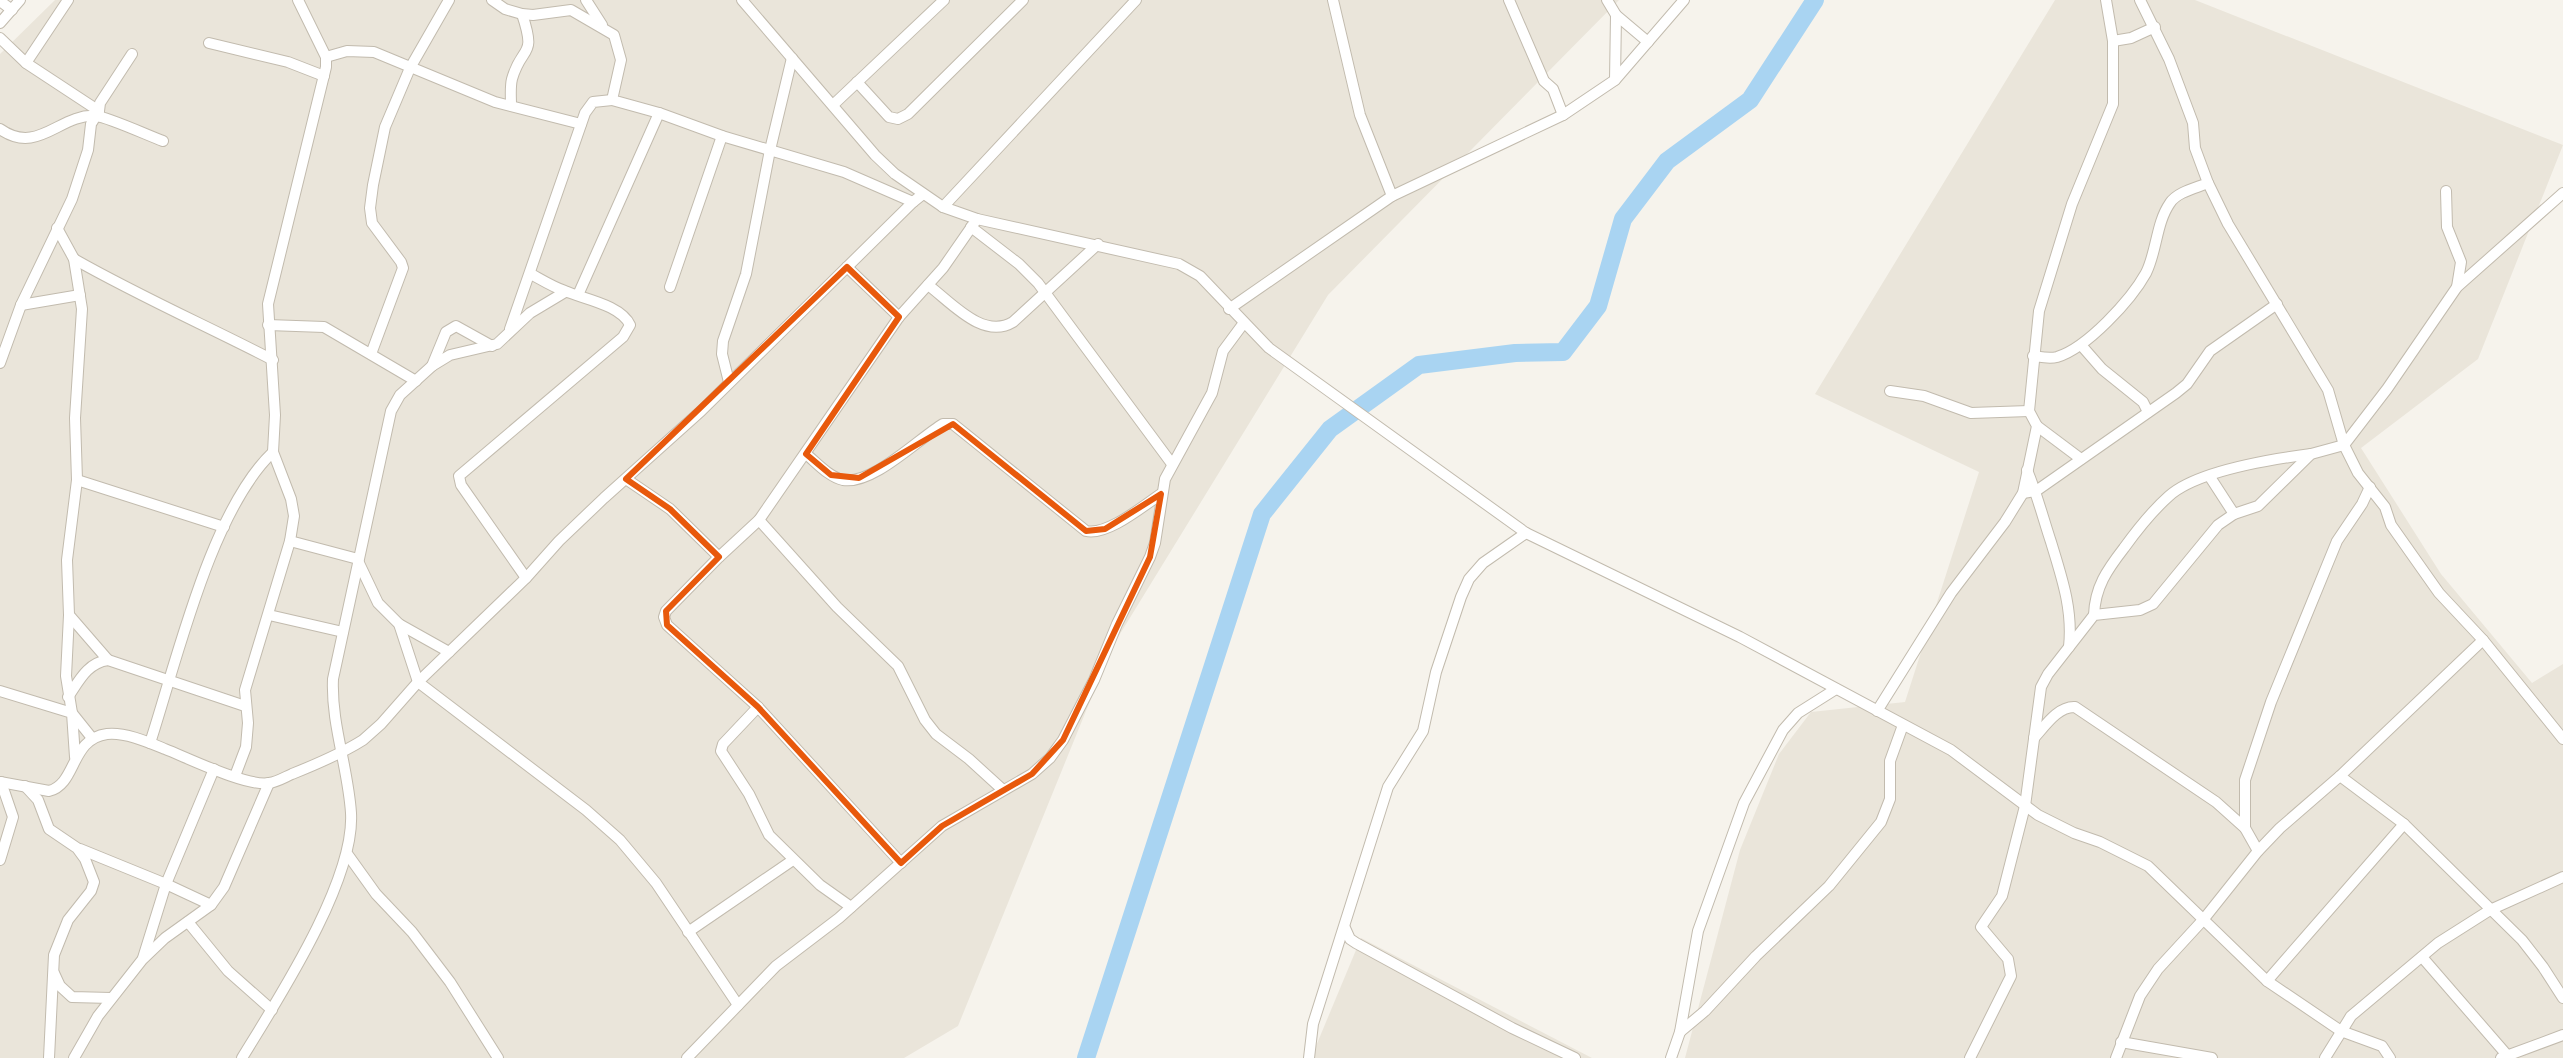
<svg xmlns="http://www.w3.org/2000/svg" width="2563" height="1058" font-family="Helvetica,sans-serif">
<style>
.residential{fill:#eae5da}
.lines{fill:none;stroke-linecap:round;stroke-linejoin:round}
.river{stroke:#a9d4f2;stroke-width:18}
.minor-casing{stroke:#c2bbae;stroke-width:12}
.minor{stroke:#fff;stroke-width:10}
.marked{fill:none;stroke:#e8590c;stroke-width:6;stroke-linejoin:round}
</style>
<rect width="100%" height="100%" fill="#f6f3ec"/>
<g class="residential">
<polygon points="55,0 1619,0 1328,295 1112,647 958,1026 904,1058 0,1058 0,54"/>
<polygon points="2055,0 2195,0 2563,145 2478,359 2361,448 2441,574 2532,683 2563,664 2563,1058 1685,1058 1740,850 1779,754 1811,712 1905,702 1979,472 1815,394"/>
<polygon points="1361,938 1592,1058 1311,1058"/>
</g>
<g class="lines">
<polyline class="river" points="1086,1058 1262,514 1330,429 1419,365 1515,353 1563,352 1598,306 1623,219 1667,161 1750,100 1815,0"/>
<g class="minor-casing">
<g id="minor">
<polyline points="68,0 26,63 99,111"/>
<polyline points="492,0 505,9 522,14 533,15 571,10 614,35 621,60 612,100 659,113 722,136 844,172 913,202"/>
<polyline points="586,0 602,25"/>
<polyline points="742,0 875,155 895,174 943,207 977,219 1179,264 1200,276 1269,348 1526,533 1740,637 1951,750 2038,815 2074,833 2100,842 2148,866 2267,981 2341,1031 2382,1046 2390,1058"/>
<polyline points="1333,0 1360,115 1392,196"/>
<polyline points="1509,0 1544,81 1553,89 1563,115"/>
<polyline points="1607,0 1616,15 1648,42"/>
<polyline points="2140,0 2169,59 2193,123 2195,148 2208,183 2228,224 2328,390 2344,445 2358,473 2385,507 2391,525 2439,593 2483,640 2563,739"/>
<polyline points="0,1 12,10"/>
<polyline points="0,23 20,0"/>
<polyline points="0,38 26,63"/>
<polyline points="2113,41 2131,38 2155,27"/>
<polyline points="209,43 288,62 324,76"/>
<polyline points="326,57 347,51 374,52 495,102 581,124"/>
<polyline points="1615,80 1616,15"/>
<polyline points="857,82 889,117 898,119 908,114 1023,0"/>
<path d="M511 105C511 96 510 87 512 79 522 44 537 59 522 14"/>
<polyline points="833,105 944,0"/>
<path d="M0 129C38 156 60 113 96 116 108 117 149 136 163 141"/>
<polyline points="2446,191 2447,227 2461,262 2457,287"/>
<polyline points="943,207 1136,0"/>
<polyline points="971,227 1019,264 1038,283 1172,464"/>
<polyline points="57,228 74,259 82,309 75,418 77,480 67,560 69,615 66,676 72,713 92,738"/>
<path d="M74 259C139 296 207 326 273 360"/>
<polyline points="847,267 899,317"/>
<path d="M928 285C952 303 983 340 1013 322L1098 244"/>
<polyline points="670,287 722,136"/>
<polyline points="578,295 659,113"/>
<polyline points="21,305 80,295"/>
<polyline points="1229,309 1392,196 1563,115 1615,80 1684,0"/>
<polyline points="268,325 324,327 416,381"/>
<polyline points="510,329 585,113 593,102 612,100"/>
<polyline points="2081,345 2102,369 2143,402 2148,412"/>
<polyline points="371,354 403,268 401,262 372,223 370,208 373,185 385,127 410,68 449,0"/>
<path d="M2033 356C2041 357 2049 359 2057 357 2087 348 2131 300 2146 273 2157 251 2156 223 2170 203 2177 192 2196 188 2208 183"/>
<polyline points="0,363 21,305 72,199 88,150 91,124 99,111 100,103 132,54"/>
<polyline points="432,366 446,332 456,326 492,346"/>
<polyline points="729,382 722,354 723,341 746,274 770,150 792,58"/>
<polyline points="1890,391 1924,396 1971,413 2029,411"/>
<polyline points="2037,426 2081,459"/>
<path d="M806 454C817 463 829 477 843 480 873 485 918 439 943 424H953L1086 531C1107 536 1143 506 1161 494"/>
<path d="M2027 470C2037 494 2043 518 2051 542 2062 578 2073 610 2069 647"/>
<polyline points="2210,477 2234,514"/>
<polyline points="626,479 670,509 719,557"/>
<polyline points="77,480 224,527"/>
<polyline points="2023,493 2036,491 2176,393 2187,384 2210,351 2277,304"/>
<polyline points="759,520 837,607 898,666 925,720 936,734 969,759 1003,790"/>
<polyline points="290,541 358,559"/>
<polyline points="358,561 378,603 399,624 418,682 586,810 620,840 656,883 738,1005"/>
<path d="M526 578 461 485 459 476 623 337 630 325C621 305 584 299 565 291 553 287 542 280 531 274"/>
<polyline points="69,615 108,660"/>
<polyline points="269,615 343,632"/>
<path d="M2094 615C2095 587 2107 570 2124 548 2137 530 2152 511 2169 496 2197 471 2273 459 2311 454"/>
<polyline points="399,624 449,652"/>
<polyline points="0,691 72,713 75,757"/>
<path d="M68 697C79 681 87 663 108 660L245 706"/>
<polyline points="758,707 723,744 721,751 749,794 769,835 820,885 851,907"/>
<polyline points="1877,711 1951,593 2005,522 2023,493 2037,426 2029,411 2039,311 2072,204 2113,104 2113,41 2106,0"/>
<path d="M2034 738C2045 726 2058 706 2075 707L2216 802 2245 828 2258 851"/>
<path d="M150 743C177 660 211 511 273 452"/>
<polyline points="235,776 246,747 248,723 245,690 290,541 294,516 291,499 273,452 275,415 268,304 326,67 326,57 298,0"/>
<polyline points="2340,776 2404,824 2522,940 2543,967 2563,998"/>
<path d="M0 782 49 791C77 784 70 739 107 734 125 732 148 742 165 749 188 758 247 787 269 783 277 782 285 777 292 774 317 764 341 754 363 740L381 724 418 682 526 578 559 541 604 498 701 411 913 202 923 194"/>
<polyline points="25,786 38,800 49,829 77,848 85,859 94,882 91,891 68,920 54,955 49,1058"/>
<polyline points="2245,828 2245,780 2271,702 2337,541 2362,504 2370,487"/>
<polyline points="80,849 166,884 211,905"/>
<polyline points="348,855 376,894 412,932 450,982 498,1058"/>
<polyline points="0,860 13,817 1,782"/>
<polyline points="901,863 758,707 667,625 664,617 666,611 719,557 759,520 899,317 943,268 977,219"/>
<polyline points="188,922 228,971 272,1010"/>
<polyline points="1345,928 1350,939 1356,943 1512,1028 1575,1058"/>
<polyline points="688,932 793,860"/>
<polyline points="2422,957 2507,1055"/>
<polyline points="143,958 166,884 214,769"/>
<polyline points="54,973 60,986 72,997 111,998"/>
<polyline points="2267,981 2404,824"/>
<polyline points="1680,1032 1705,1011 1756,956 1829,886 1881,822 1890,799 1890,761 1903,725"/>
<polyline points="2121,1042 2212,1058"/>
<polyline points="74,1058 98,1016 142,960 165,938 211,905 224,887 269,783"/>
<path d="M242 1058C278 999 355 881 351 813 348 767 331 724 333 679L391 411 400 395 432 366 450 355 497 344 530 313 565 292"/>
<polyline points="687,1058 776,966 839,918 942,826 1032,774 1050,758 1063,740 1094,680 1117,624 1150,557 1155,543 1165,479 1212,393 1223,351 1243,324"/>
<polyline points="1309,1058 1313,1024 1388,787 1423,731 1436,672 1461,597 1469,579 1483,563 1526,533"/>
<polyline points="1671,1058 1680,1032 1698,931 1744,803 1783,730 1798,713 1836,689"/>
<polyline points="1970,1058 2011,976 2008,959 1981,927 2002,896 2025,806 2041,687 2048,674 2094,615 2140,610 2153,604 2218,525 2234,514 2258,506 2311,454 2344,445 2387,389 2457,287 2563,193"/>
<polyline points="2116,1058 2140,996 2158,969 2203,920 2258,851 2280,828 2340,776 2483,640"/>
<polyline points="2325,1058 2351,1016 2438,943 2490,910 2563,877"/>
<polyline points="2501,1058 2563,1035"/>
</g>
</g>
<use href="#minor" class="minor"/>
</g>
<path class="marked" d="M847 267 899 317 806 454 831 475 859 478 953 424 1086 531 1105 529 1161 494 1150 557 1063 740 1032 774 942 826 901 863 758 707 667 625 666 611 719 557 670 509 626 479Z"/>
</svg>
